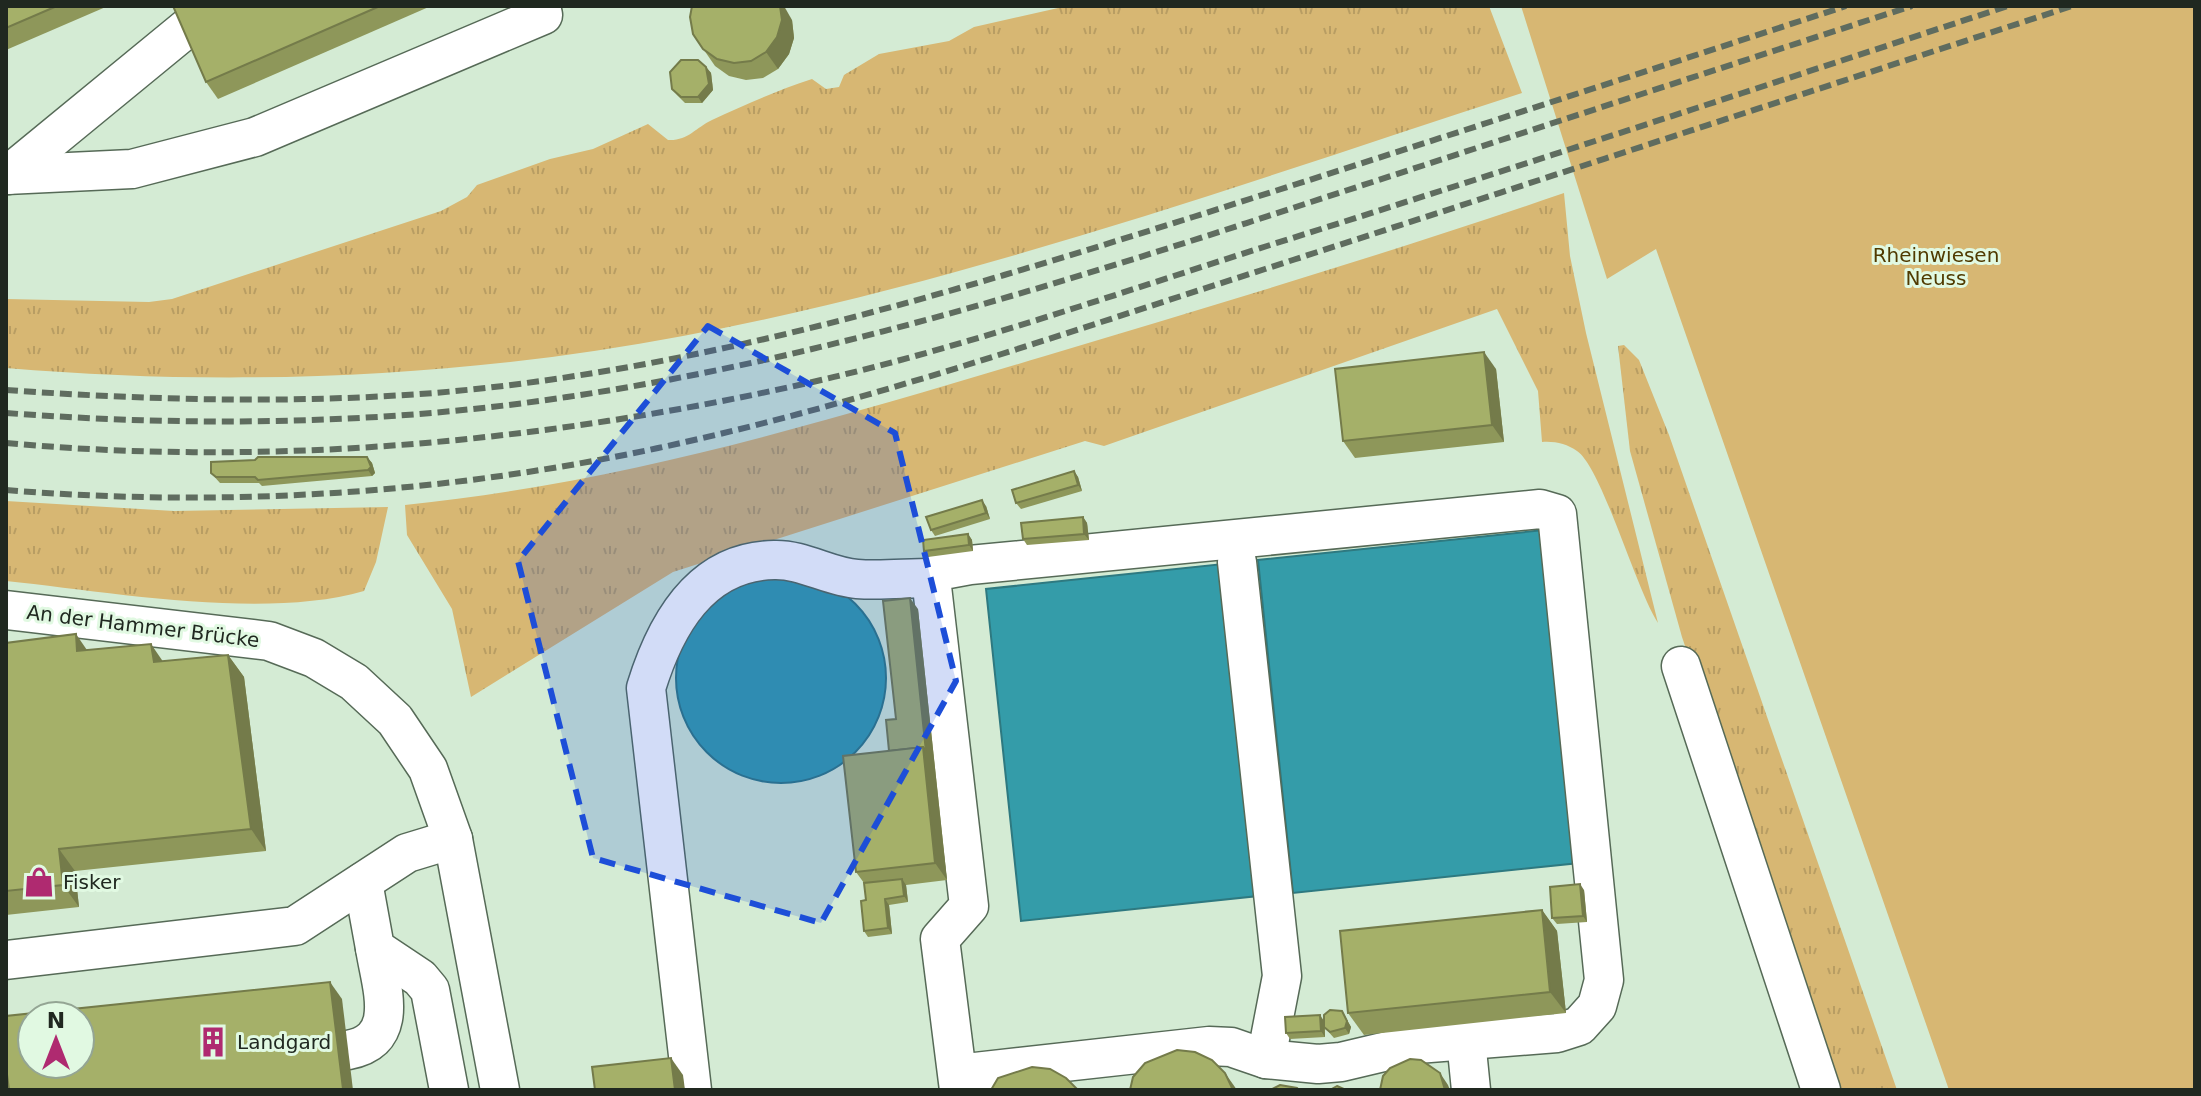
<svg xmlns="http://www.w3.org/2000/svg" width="2201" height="1096" font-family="'DejaVu Sans',sans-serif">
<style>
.grass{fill:url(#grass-tufts)}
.green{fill:#d7b773}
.water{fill:#349ca9;stroke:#2e7980;stroke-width:2}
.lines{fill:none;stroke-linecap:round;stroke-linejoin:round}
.minor-casing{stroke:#566a57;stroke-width:41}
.minor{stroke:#fff;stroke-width:38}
.rail{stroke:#5f6c5f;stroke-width:6;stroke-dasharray:12 6;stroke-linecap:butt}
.wall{fill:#8e975a}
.shaded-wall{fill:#747b4a}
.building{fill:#a5b069;stroke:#747b4a;stroke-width:2;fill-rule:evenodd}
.marked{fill:#1d4ed8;fill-opacity:0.2;stroke:#1d4ed8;stroke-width:6;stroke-dasharray:16 10;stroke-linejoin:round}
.labels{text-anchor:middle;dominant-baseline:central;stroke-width:6;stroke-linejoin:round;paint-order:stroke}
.park-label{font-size:20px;fill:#503a00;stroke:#e1f9e2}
.street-label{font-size:20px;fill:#202820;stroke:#e1f9e2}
.poi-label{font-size:20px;fill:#202820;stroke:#e1f9e2;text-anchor:start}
</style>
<defs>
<pattern id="grass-tufts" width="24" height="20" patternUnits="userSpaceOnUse" patternTransform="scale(2)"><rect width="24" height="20" fill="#d7b773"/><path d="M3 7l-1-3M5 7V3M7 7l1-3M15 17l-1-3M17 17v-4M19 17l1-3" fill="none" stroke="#b89d63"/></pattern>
</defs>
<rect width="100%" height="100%" fill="#d4ebd4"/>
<g class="grass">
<path d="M1067 6H1489L1522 93C1245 183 969 282 683 336 461 378 231 387 6 368V299L149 302 172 299 441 211 467 197 477 185 550 159 593 149 648 124 668 140C688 141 695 128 712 120 745 105 778 90 812 79L826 89 839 87 844 75 879 54 949 41 974 27Z"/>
<path d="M1564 193 1570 256 1586 333 1658 623C1635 587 1602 468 1577 451 1567 444 1555 441 1542 442L1538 391 1497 309 1104 446 1085 441 673 572 471 697 452 609 407 535 405 505C624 483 834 419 1045 356 1218 304 1393 252 1564 193Z"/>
<polygon points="1624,345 1639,360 1669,435 1897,1090 1835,1090 1682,637 1630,451 1618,346"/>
<path d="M6 501 174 511 388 507 376 562 364 591C264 620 111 592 6 581Z"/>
</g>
<polygon class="green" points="1521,6 2195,6 2195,1090 1949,1090 1656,249 1607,279"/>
<g class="water">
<polygon points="1544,530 1579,863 1293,893 1258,560"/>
<polygon points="1223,564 1258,896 1021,921 986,589"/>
<circle cx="781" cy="678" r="105"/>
</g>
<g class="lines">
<g class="minor-casing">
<g id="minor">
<polyline points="6,175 132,169 255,137 543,15 541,6"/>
<polyline points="8,175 187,28"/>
<polyline points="1237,562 1282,976 1266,1059"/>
<polyline points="6,610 269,641 314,658 354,682 395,720 428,769 453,839 500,1090"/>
<polyline points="1681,666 1821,1090"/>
<polyline points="363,882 375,948 420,978 430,990 449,1090"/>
<polyline points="6,960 295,926 407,853 453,839"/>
<polyline points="1466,1040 1471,1090"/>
<path d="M348 1050C402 1040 381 987 375 948"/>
<polyline points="957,1074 1209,1046 1231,1047 1266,1059 1318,1064 1341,1062 1417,1044 1557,1033 1579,1026 1597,1006 1604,980 1557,514 1540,509 970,565 943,570 931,578 969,906 940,939 959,1090"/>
<path d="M692 1090 646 688C665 626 700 561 774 560 803 559 829 577 857 579 881 581 906 578 931 578"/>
</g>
</g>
<use href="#minor" class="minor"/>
<g class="rail">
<path d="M6 390C148 400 292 404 434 393 695 371 945 295 1193 217 1411 148 1629 77 1846 6"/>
<path d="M6 413C193 427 382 425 567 397 822 359 1067 282 1311 202 1511 137 1711 71 1912 6"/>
<path d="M6 443C268 467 533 443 790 387 952 352 1109 296 1267 246 1515 168 1761 87 2008 6"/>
<path d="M6 490C223 508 445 494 658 448 864 404 1064 333 1265 269 1534 182 1803 94 2072 6"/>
</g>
</g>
<g class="wall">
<polygon points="6,6 108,6 6,50"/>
<polygon points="173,6 431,6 218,99 206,82"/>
<polygon points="792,20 794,38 789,54 778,69 763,78 746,80 729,76 715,66 693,34"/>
<polygon points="706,67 711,73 713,90 702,103 685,103 677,95 672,89"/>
<polygon points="1496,369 1504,442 1355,458 1343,441"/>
<polygon points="367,457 372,463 375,473 372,476 262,486 259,483 220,483 211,473"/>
<polygon points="1074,471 1078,477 1082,491 1021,509 1016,503"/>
<polygon points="986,506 990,519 935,536 931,530"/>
<polygon points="1083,517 1087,523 1089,540 1027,545 1023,539"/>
<polygon points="968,534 972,540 973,551 928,557 924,551"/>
<polygon points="918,609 947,880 906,885 908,902 889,905 892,934 868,937 864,931 866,900 864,883 856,872 889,751"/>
<polygon points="6,642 87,650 163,661 228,655 244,677 266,851 75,871 79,907 6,915"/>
<polygon points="1584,890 1587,922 1557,924 1552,918"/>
<polygon points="1542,910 1557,931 1566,1013 1364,1035 1348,1013"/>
<polygon points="1342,1011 1351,1027 1349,1034 1334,1038 1325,1028 1325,1037 1290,1039 1286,1033 1324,1020"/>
</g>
<g class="shaded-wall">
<polygon points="780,6 784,6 792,20 794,38 789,54 778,69 766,52"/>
<polygon points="706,67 711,73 713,90 702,103 698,97"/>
<polygon points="1484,352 1496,369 1504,442 1492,425"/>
<polygon points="367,457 372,463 375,473 372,476 368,470"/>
<polygon points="1074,471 1078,477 1082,491 1078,485"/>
<polygon points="982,500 986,506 990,519 986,513"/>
<polygon points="1083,517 1087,523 1089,540 1084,534"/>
<polygon points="968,534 972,540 973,551 969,545"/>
<polygon points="910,598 918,609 947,880 935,863 923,747"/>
<polygon points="76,634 91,656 77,651"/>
<polygon points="151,644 166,666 154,662"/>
<polygon points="228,655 244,677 266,851 251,829"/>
<polygon points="59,849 75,871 79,907 63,885"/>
<polygon points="902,879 906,885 908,902 904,896"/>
<polygon points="1580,884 1584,890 1587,922 1583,916"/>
<polygon points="885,899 889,905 892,934 888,928"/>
<polygon points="1542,910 1557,931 1566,1013 1550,992"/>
<polygon points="330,982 342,999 353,1090 343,1089"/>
<polygon points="1342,1011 1351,1027 1349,1034 1345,1028"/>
<polygon points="1320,1015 1324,1021 1325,1037 1321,1031"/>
<polygon points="671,1058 683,1075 685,1090 675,1090"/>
<polygon points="1225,1073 1237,1090 1233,1090"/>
<polygon points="1440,1073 1448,1085 1450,1090 1445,1090"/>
</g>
<g class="building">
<polygon points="6,6 57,6 6,28"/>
<polygon points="173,6 380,6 206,82"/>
<polygon points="692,6 780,6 782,20 777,37 766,52 751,61 734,63 717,59 703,49 693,34 690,17"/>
<polygon points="681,60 698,60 706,67 709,84 698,97 681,97 672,89 670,72"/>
<polygon points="1484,352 1492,425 1343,441 1335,369"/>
<polygon points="258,457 367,457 371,467 368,470 258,480 255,477 216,477 211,473 211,462 255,460"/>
<polygon points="1074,471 1078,485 1016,503 1012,490"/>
<polygon points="982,500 986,513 931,530 926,517"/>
<polygon points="1083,517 1084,534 1023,539 1021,523"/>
<polygon points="968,534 969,545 924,551 923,540"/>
<polygon points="910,598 926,752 923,747 889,751 886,720 896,719 883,601"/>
<polygon points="76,634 77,651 151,644 154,662 228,655 251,829 59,849 63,885 6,891 6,643"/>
<polygon points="923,747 935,863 856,872 843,756"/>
<polygon points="902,879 904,896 885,899 888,928 864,931 861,901 866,900 864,883"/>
<polygon points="1580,884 1583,916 1552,918 1550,887"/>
<polygon points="1542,910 1550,992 1348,1013 1340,931"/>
<path d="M330 982 343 1089 9 1090 6 1067V1016ZM32 1016H80V1064H32Z"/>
<polygon points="1330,1010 1342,1011 1347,1021 1345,1028 1330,1032 1324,1027 1324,1015"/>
<polygon points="1320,1015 1321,1031 1286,1033 1285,1017"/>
<polygon points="1177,1050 1195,1052 1212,1060 1225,1073 1233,1090 1130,1090 1133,1077 1145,1063"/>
<polygon points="671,1058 675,1090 595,1090 592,1067"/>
<polygon points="1410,1059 1421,1060 1440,1073 1445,1090 1380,1090 1383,1076 1390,1068"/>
<polygon points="1032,1067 1050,1069 1066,1078 1078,1090 991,1090 998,1078"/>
<polygon points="1280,1085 1297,1088 1299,1090 1270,1090"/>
<polygon points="1337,1086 1346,1090 1330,1090"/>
</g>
<path class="marked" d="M708 326 895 433 956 681 821 923 593 858 518 561Z"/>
<defs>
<g id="shop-bare" transform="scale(2.4)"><path d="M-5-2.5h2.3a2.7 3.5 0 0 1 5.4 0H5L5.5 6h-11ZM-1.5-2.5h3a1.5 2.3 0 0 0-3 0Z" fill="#af2a70" stroke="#e1f9e2" stroke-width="2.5" paint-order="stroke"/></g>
<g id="building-bare" transform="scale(2.4)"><path d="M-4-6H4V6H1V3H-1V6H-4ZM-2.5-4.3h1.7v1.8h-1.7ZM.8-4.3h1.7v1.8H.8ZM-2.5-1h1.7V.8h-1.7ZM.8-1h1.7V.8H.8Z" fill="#af2a70" stroke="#e1f9e2" stroke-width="2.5" paint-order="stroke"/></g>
</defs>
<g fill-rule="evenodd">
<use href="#shop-bare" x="39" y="882"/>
<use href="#building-bare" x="213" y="1042"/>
</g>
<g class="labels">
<g class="park-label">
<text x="1936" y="255">Rheinwiesen<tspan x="1936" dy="23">Neuss</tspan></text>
</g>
<g class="street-label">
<text transform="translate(143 626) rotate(7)">An der Hammer Brücke</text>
</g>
<g class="poi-label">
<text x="63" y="882">Fisker</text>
<text x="237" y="1042">Landgard</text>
</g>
</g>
<rect width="2201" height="1096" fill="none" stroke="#202820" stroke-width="16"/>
<g transform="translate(56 1040)"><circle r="38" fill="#e1f9e2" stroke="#94a594" stroke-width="2"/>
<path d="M0-6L14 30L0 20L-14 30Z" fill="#af2a70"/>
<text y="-12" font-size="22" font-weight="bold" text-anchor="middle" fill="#202820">N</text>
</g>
</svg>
